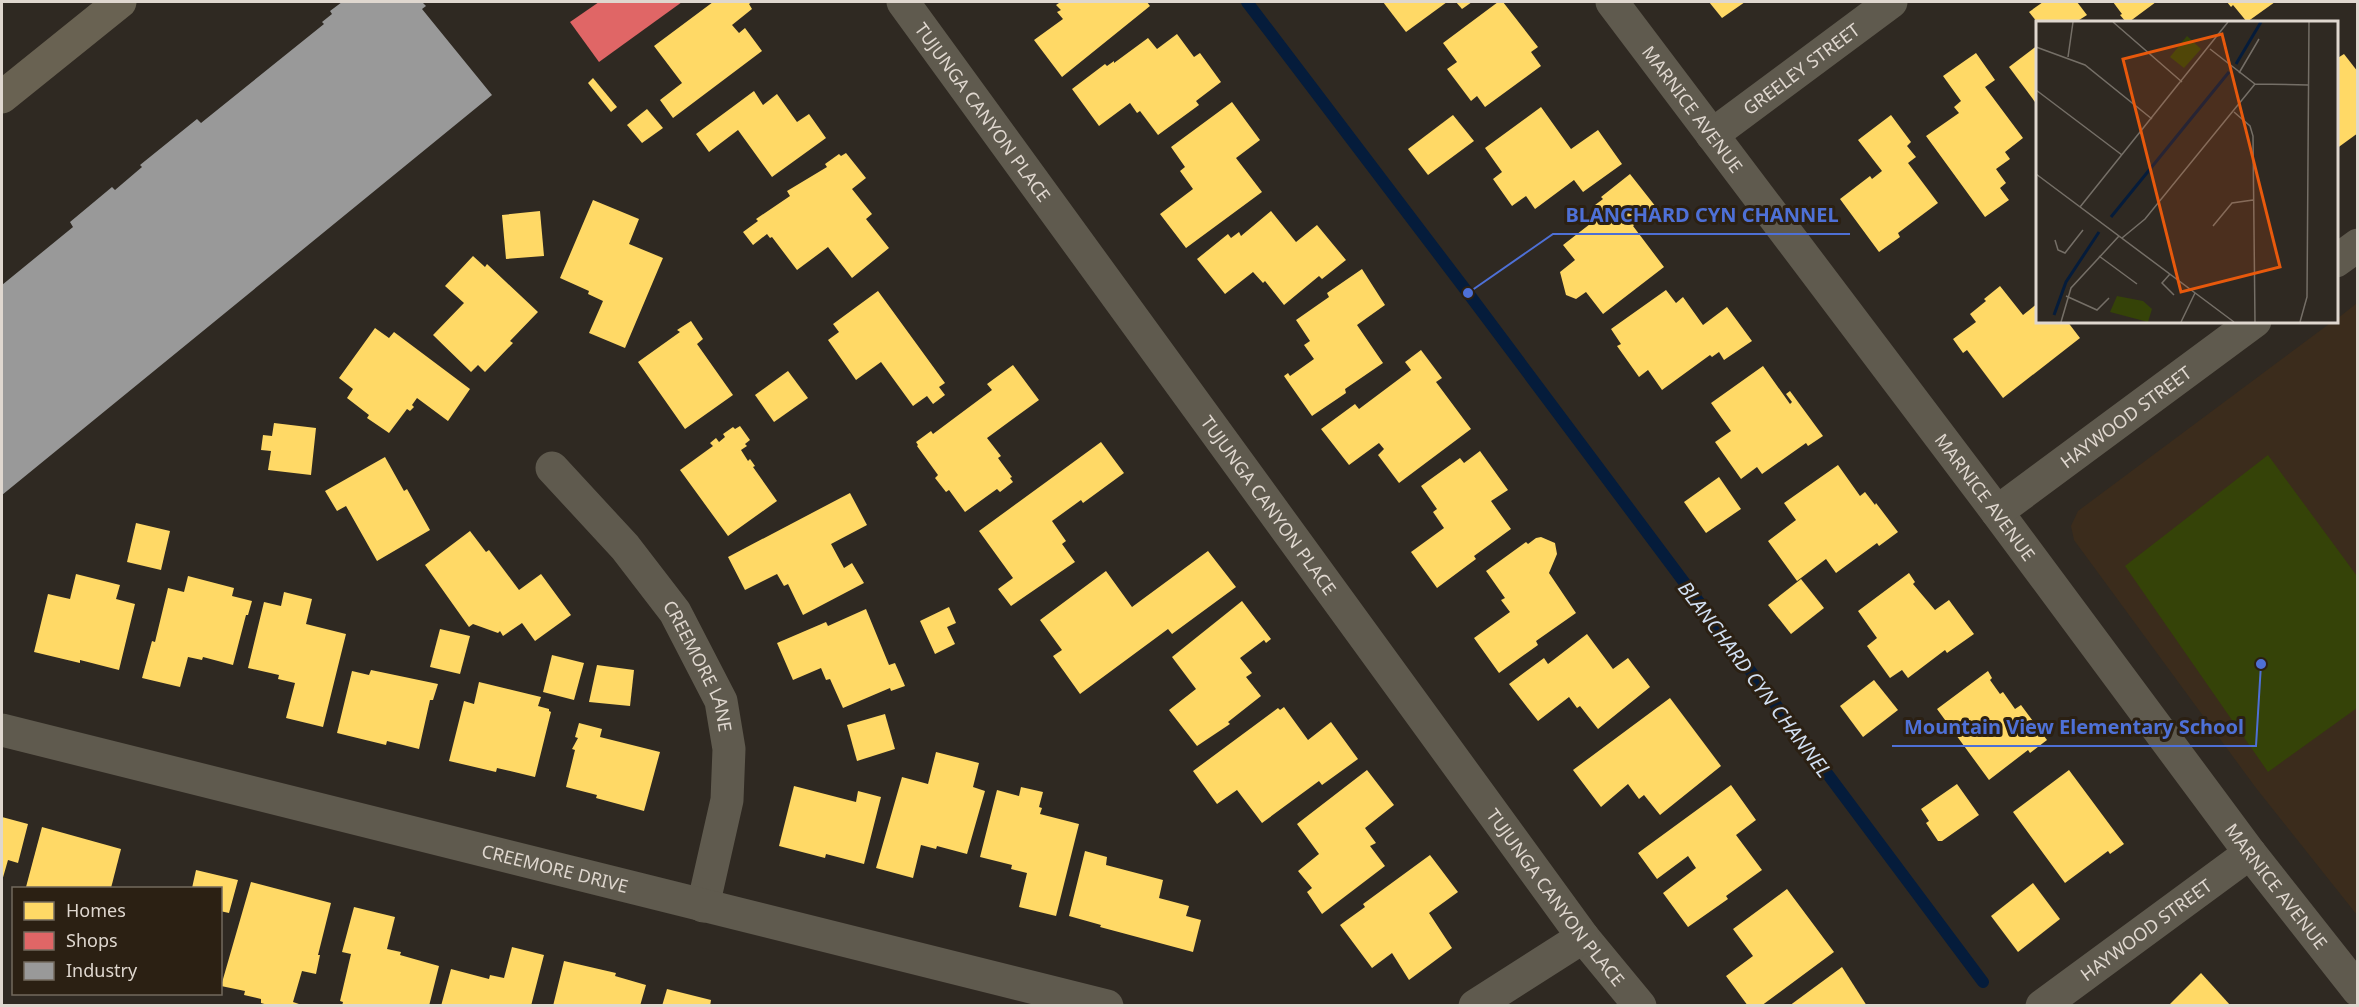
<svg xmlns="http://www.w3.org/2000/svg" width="2359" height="1007" font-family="'Noto Sans',sans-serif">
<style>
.built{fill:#3b2c1c}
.green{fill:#354308}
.homes{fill:#ffd966}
.shops{fill:#e06666}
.industry{fill:#999}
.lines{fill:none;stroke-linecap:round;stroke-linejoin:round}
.stream{stroke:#051c3b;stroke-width:12}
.minor{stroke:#5f5a4e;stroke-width:33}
.major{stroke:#696252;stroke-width:33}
.labels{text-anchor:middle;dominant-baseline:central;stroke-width:6;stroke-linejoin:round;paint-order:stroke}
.street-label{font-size:18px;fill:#dfd7cf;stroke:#2b2013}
.water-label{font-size:20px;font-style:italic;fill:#d1dff2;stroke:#2b2013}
.inset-river{fill:none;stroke:#051c3b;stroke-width:3}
.inset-road{fill:none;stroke:#756f67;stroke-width:1.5}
.view{fill:#e8590c;fill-opacity:0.15;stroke:#e8590c;stroke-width:3}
.inset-edge{fill:none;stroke:#dfd7cf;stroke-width:3}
.leader{fill:none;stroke:#4e70d6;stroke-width:2}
.callout-dot{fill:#4e70d6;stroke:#2b2013;stroke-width:2}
.callout-label{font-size:20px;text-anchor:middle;font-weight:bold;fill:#4e70d6;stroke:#2b2013;stroke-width:6;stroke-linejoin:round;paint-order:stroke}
</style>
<rect width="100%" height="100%" fill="#2f2922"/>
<polygon class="built" points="2357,303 2357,915 2256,788 2074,540 2071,526 2078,511 2333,321 2336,321 2337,319"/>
<polygon class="green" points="2268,455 2357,576 2357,708 2268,772 2125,566"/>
<g class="homes">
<polygon points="713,2 752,2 749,4 752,9 732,25 739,33 745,28 762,51 673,118 660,100 682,83 654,46"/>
<polygon points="1058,2 1147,2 1150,6 1062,77 1034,40 1063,19 1057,12 1061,10 1056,5 1059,3"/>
<polygon points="1383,2 1447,2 1406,32"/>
<polygon points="1456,2 1472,2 1462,9"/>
<polygon points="1498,2 1503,2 1538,47 1531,52 1541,66 1485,107 1477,96 1471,101 1447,69 1457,62 1443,43"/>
<polygon points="1709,2 1745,2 1722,18"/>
<polygon points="2043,2 2077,2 2087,15 2076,22 2037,22 2029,12"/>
<polygon points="2113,2 2156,2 2129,22 2126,22 2120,15 2122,14"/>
<polygon points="2227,2 2275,2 2247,22 2233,5 2231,7"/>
<polygon points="1177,34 1194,57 1200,53 1221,82 1196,101 1199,105 1158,135 1140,111 1137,113 1130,103 1099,126 1072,89 1105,64 1107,66 1114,61 1114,63 1148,38 1157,49"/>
<polygon points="2038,45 2038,106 2009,67"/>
<polygon points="1976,53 1995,80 1985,87 2023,138 2005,152 2010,159 1996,169 2006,183 2000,188 2009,200 1985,217 1926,136 1959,113 1954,107 1961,101 1943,76"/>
<polygon points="2344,54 2358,72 2358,133 2336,149 2336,59"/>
<polygon points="593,78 617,107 611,112 588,83"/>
<polygon points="754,91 763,105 777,94 797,122 809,114 826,138 772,177 738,130 709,152 696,134"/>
<polygon points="1232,102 1260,140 1236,158 1262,192 1186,248 1160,214 1193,189 1180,171 1185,167 1171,147"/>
<polygon points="1541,107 1571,149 1598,130 1622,164 1583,192 1574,180 1535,209 1526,196 1512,206 1493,179 1502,172 1485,148"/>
<polygon points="647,109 663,128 642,143 627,125"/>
<polygon points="1453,115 1474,141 1428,175 1408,149"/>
<polygon points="1891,115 1911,142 1907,146 1916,157 1908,163 1938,203 1898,233 1900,237 1879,252 1840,199 1870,176 1872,179 1882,171 1858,140"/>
<polygon points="846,153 866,178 852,189 872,214 866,219 889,248 852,278 828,247 797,270 772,237 770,238 767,234 753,245 743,232 758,221 756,219 790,196 787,191 827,167 825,164 839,154 841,156"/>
<polygon points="1630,174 1656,207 1633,226 1664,267 1603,314 1586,292 1576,299 1566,295 1560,272 1575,260 1563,245 1590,224 1587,220 1598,208 1595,205 1603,199 1601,197"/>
<polygon points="593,200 639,219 629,244 663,258 625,348 589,333 603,301 588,294 589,291 560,278"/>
<polygon points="540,211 544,256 506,259 502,215"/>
<polygon points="1271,211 1296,242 1317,225 1346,260 1322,279 1319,276 1284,305 1265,281 1263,283 1253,272 1225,294 1197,259 1228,234 1231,238 1239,232 1241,236"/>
<polygon points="473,256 485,267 487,264 538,312 510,341 513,343 485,372 478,365 471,372 433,335 464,303 445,286"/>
<polygon points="1362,269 1385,305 1357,325 1383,363 1345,389 1346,393 1312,416 1284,376 1288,373 1290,376 1314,359 1304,345 1310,341 1296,320 1329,297 1327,293"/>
<polygon points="2000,286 2023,315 2038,303 2038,321 2067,321 2080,338 2003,398 1967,350 1963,353 1953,339 1976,322 1970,314 1986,301 1984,299"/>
<polygon points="1666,290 1676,303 1683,297 1703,325 1727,307 1752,341 1724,360 1719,352 1712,357 1710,355 1662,390 1648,370 1639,377 1617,346 1621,344 1611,329"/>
<polygon points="878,291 945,383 939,387 945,395 933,404 927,396 913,406 881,362 856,380 828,340 839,332 833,324"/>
<polygon points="691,321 703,339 697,344 733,395 685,429 638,362 680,332 677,330"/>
<polygon points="375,328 389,338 394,332 470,389 448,421 417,398 412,405 414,407 410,411 407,409 389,433 367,418 369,415 347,398 353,389 339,378"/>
<polygon points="1421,350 1442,378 1436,382 1471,429 1399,483 1378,455 1384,449 1379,443 1349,465 1321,429 1355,404 1359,409 1411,370 1405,362"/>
<polygon points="1013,365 1039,400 987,438 1001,456 998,458 1012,477 1010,478 1013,482 1000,492 997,489 965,512 949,490 946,492 935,478 938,475 917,446 918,445 916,442 931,431 933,434 992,390 987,384"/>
<polygon points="1763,366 1790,404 1792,402 1786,394 1790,391 1823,436 1808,446 1806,443 1762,474 1757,467 1741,479 1715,442 1731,431 1711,403"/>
<polygon points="788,371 808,398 774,422 755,395"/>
<polygon points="274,423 316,428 311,475 268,470 271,451 261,450 263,435 272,436"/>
<polygon points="740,426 750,440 745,444 747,446 741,450 748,461 750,459 755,466 753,467 777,501 728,536 680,470 713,446 710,443 716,438 719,442 725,437 723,434 733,427 735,429"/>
<polygon points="1101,442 1124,473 1083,503 1081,500 1052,521 1066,541 1062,544 1075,562 1011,606 998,589 1013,578 979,531"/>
<polygon points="1480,451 1508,490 1491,501 1511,529 1474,556 1476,559 1437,588 1411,552 1444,528 1433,512 1437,509 1421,486 1460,458 1464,463"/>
<polygon points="385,457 404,491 407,489 430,530 377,561 346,506 337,511 325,491"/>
<polygon points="1838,465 1860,496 1865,492 1875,505 1876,503 1898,532 1879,546 1877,543 1836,573 1826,559 1797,581 1768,541 1796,520 1784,503"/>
<polygon points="1719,477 1741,509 1706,533 1684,502"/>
<polygon points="850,493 867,525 831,544 844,568 852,563 864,583 803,615 788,584 784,586 777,574 745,590 728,557"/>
<polygon points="136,523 170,531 161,570 127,562"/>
<polygon points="470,531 486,552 489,550 519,590 541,574 571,615 535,641 522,623 503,636 500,631 498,633 473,624 469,627 425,565"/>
<polygon points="1541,537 1555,543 1557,554 1549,573 1576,613 1536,641 1538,645 1499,673 1474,638 1510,612 1501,600 1505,598 1486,571 1526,542 1528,544 1536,538"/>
<polygon points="1208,551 1236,587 1172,634 1168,629 1080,694 1053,656 1062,650 1040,620 1106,571 1132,607"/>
<polygon points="1909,573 1915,582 1913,584 1935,610 1949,600 1974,634 1947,653 1945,650 1908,678 1902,670 1890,678 1867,646 1877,638 1858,611"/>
<polygon points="76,574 120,585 116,599 135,604 119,670 80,660 80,663 34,652 48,594 70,599"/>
<polygon points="188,576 234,588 232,596 252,601 248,615 246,615 233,665 203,657 202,660 188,657 180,687 142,678 152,641 155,642 168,588 184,592"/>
<polygon points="1801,579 1824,608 1791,634 1768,605"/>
<polygon points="284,592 312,599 306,624 346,634 323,727 286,718 295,683 278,679 279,675 248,668 264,602 281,606"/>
<polygon points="1242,601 1271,639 1266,643 1264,640 1240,658 1252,673 1246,677 1261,696 1228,722 1230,724 1197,746 1169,710 1196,689 1172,657"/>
<polygon points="949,607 956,623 947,627 955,644 935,654 920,621"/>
<polygon points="866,609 889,665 895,663 905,686 891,691 890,688 843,708 830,679 826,680 821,668 793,680 777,643 826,622 828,626"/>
<polygon points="440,629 470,636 460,674 430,667"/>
<polygon points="1587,634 1613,669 1628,658 1650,687 1598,729 1580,706 1577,708 1569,697 1538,721 1509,684 1544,658 1548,664"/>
<polygon points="552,655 584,663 574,700 543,692"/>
<polygon points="597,665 634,670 630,706 589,702"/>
<polygon points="371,670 438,684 433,700 430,700 419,749 387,741 386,745 337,733 352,671 369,675"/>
<polygon points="1988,671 1992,678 1990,680 2000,694 2003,692 2015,709 2021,705 2047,740 2030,753 2028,750 1989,780 1937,709"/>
<polygon points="1874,680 1898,710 1863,737 1840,706"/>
<polygon points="479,682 541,697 538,706 549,709 549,711 551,712 535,777 497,768 496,772 449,761 464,701 474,704"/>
<polygon points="1670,698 1721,766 1660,815 1644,795 1639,799 1628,784 1601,807 1573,770"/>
<polygon points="1284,707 1308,740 1331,722 1358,759 1322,785 1319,781 1262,823 1237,790 1217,804 1193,771 1278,708 1280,710"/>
<polygon points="885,714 895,749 857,761 847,725"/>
<polygon points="579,723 602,729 600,737 660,752 644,811 596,798 597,795 566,787 575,750 572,749 578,738 575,737"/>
<polygon points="936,752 979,763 973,787 985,791 967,854 937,846 936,849 921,845 913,878 876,868 902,777 928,784"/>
<polygon points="1367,770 1394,805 1365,828 1376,843 1370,846 1385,866 1322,914 1307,892 1312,888 1298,871 1319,854 1297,824"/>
<polygon points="2069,770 2124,844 2110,854 2108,851 2065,883 2013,812"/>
<polygon points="1957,784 1979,815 1942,841 1938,841 1926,823 1929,821 1921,809"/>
<polygon points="1731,785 1756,820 1736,835 1762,870 1726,896 1728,899 1688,927 1663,893 1696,868 1688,856 1657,879 1638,853"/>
<polygon points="794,786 856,802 858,791 881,797 864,864 826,854 825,858 779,846"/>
<polygon points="1021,787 1043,792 1039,807 1042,808 1040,814 1079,824 1056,916 1019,907 1027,873 1011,869 1012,865 980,857 997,790 1019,796"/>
<polygon points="2,817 28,824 18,863 8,860 2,881"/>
<polygon points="42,827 121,849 111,888 26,887"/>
<polygon points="1085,851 1107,857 1106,865 1163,880 1159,898 1189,906 1186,916 1201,920 1193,952 1100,927 1101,925 1069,916"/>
<polygon points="1430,855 1458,892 1429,913 1452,948 1409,980 1392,953 1372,968 1340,925 1365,907 1363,904"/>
<polygon points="196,870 238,880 229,913 220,911 220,888 192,888"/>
<polygon points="251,882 331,903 318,955 320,955 316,974 302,971 293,1002 305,1006 271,1006 261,1003 261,999 244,995 245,991 221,986"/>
<polygon points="2033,883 2060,919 2018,952 1991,916"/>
<polygon points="1787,889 1834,952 1761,1006 1748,1006 1726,976 1753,956 1733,929"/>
<polygon points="354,907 395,917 387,949 401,952 400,955 439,966 429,1006 342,1006 343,1002 340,1001 351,954 342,952"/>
<polygon points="512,947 544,955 531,1006 441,1006 451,969 489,979 490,975 504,978"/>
<polygon points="564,961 616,973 615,976 646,985 640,1006 553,1006"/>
<polygon points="1842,967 1867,1006 1789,1006"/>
<polygon points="2201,973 2231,1006 2168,1006"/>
<polygon points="667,989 711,1000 710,1006 662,1006"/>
</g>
<polygon class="shops" points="599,2 682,2 599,62 570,22"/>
<polygon class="industry" points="342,2 422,2 426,6 422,9 492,95 2,495 2,285 73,227 70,222 112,187 115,190 142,167 140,165 197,119 201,123 324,24 322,22 332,14 330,11"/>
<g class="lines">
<polyline class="stream" points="1247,2 1468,293 1983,982"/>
<g class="minor">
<path id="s1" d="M903 2 1583 937 1640 1006"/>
<path id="s2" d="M1612 2 1997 512 2250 853 2358 990"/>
<path id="s3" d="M1712 135 1891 2"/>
<polyline points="2336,261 2358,245"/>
<path id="s4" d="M552 468 625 547 675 612 721 701 729 749 727 800 703 906"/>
<path id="s5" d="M1997 512 2255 321"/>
<path id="s6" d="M2 730 1107 1006"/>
<polyline points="1475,1006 1583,937"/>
<path id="s7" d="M2042 1006 2250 853"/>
</g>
<polyline class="major" points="2,97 120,2"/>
</g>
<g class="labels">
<g class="street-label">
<text stroke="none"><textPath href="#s3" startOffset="111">GREELEY STREET</textPath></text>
<text stroke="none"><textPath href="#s2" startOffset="134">MARNICE AVENUE</textPath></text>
<text stroke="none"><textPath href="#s1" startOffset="136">TUJUNGA CANYON PLACE</textPath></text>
<text stroke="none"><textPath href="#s5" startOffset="160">HAYWOOD STREET</textPath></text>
<text stroke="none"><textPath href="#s2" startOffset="620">MARNICE AVENUE</textPath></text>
<text stroke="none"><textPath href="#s1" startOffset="622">TUJUNGA CANYON PLACE</textPath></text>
<text stroke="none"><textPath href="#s4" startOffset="249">CREEMORE LANE</textPath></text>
<text stroke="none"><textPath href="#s6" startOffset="570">CREEMORE DRIVE</textPath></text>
<text stroke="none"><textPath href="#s2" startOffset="1106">MARNICE AVENUE</textPath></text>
<text stroke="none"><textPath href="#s1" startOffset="1108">TUJUNGA CANYON PLACE</textPath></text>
<text stroke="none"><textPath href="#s7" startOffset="129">HAYWOOD STREET</textPath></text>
</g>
<g class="water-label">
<text transform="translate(1755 679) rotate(53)">BLANCHARD CYN CHANNEL</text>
</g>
</g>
<g transform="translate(2036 21)">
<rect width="302" height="302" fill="#2f2922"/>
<path d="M151 15 165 28 148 47 134 36ZM81 275 107 280 116 288 112 301 74 291Z" fill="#354308"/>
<path class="inset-river" d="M200 43 225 1M75 196 193 51M18 294 30 261 63 211"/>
<path class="inset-road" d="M77 1 146 61M0 26 49 44 116 98M174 28 219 63 272 64M32 36 37 1M203 52 223 18M0 69 86 134M198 91 214 105 217 115 219 301M0 153 198 301M44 186 192 1M177 205 196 182 217 179M86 217 109 198 219 63M19 219 22 229 29 232 47 209M63 235 101 263M134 253 126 262 138 274M30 275 61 289 73 277M25 301 35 267 83 215M145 301 159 272M264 301 271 276 273 1"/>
<path class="view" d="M186 13 244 246 145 271 87 38Z"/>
<rect width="302" height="302" class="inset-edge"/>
</g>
<path class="leader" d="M1468 293L1553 234H1850M2261 664L2256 746H1892"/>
<g class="callout-dot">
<circle cx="1468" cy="293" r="6"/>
<circle cx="2261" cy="664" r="6"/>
</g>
<g class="callout-label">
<text x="1702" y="222">BLANCHARD CYN CHANNEL</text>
<text x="2074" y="734">Mountain View Elementary School</text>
</g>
<rect width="2359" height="1007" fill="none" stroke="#dfd7cf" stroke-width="6"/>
<rect x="12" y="887" width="210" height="108" fill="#2b2013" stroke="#73695e" stroke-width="1.5"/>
<rect x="24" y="902" width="30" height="18" fill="#ffd966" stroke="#73695e" stroke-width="1.5"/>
<text x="66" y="917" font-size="18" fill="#dfd7cf">Homes</text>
<rect x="24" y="932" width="30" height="18" fill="#e06666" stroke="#73695e" stroke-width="1.5"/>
<text x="66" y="947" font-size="18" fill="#dfd7cf">Shops</text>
<rect x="24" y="962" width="30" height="18" fill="#999999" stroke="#73695e" stroke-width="1.5"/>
<text x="66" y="977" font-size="18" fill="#dfd7cf">Industry</text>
</svg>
